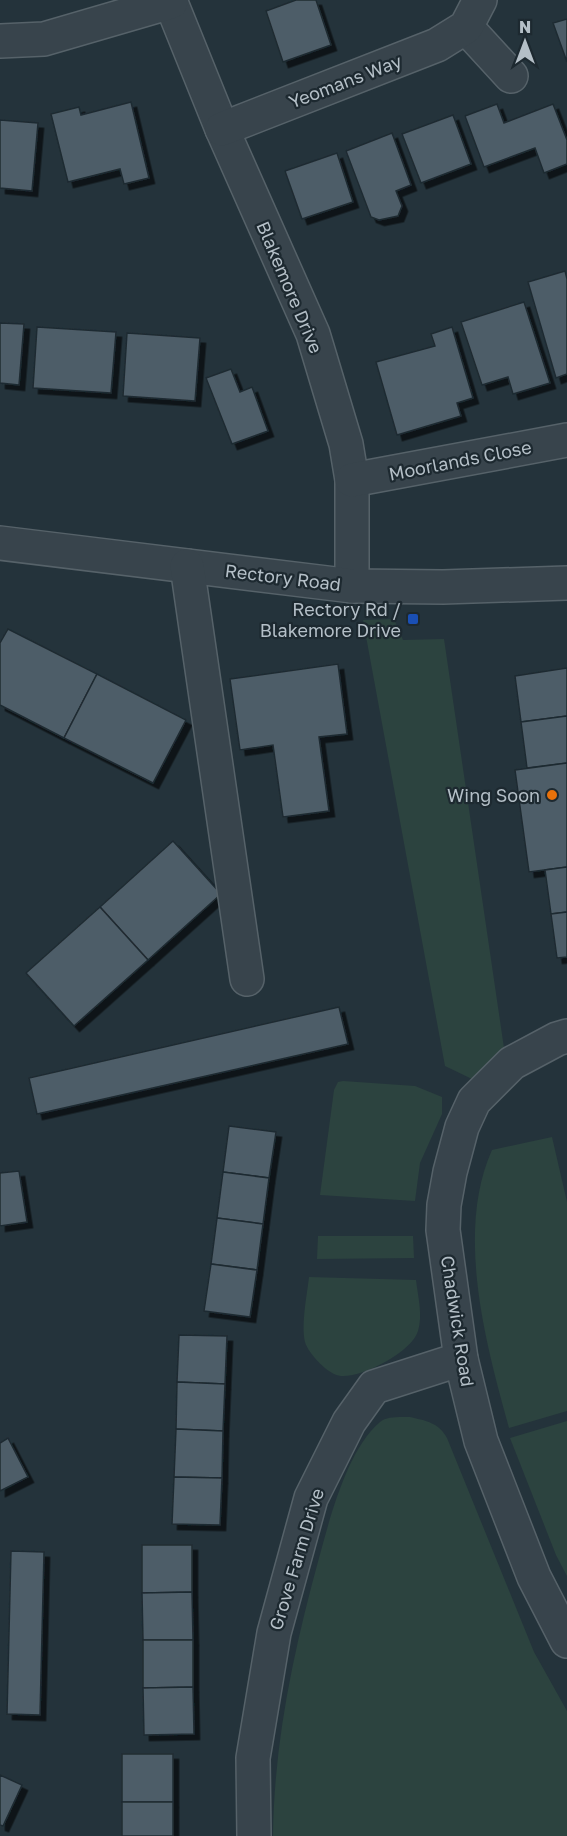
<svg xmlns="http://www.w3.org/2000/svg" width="567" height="1836" font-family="'Golos Text',sans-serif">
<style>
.green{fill:#2c433f}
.building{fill:#4e5d67;stroke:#1f2b32;stroke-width:1.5;filter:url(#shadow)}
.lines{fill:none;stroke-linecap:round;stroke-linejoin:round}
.minor-casing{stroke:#566269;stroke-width:36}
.minor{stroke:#38444c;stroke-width:33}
.transit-dot{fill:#1a4fb4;stroke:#1d2930;stroke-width:2}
.food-dot{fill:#e8710a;stroke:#1d2930;stroke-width:2}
.labels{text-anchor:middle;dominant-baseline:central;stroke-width:4.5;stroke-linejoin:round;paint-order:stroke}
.street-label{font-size:18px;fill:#b4bfc7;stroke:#1d2930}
.poi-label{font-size:18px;fill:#b4bfc7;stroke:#1d2930;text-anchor:end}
</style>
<defs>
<filter id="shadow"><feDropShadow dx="5.5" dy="5.5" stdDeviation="0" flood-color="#0009"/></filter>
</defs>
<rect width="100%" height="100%" fill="#24333b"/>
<!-- green -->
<g class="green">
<polygon points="394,619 403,640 444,639 504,1048 472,1079 445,1066 363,620"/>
<polygon points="343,1081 415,1086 442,1097 442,1114 420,1163 415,1201 320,1195 334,1090 338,1082"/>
<path d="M552,1137l15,65v209l-58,17c-23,-83 -54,-196 -17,-278z"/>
<polygon points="318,1236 413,1236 414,1258 317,1259"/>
<path d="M309,1277l107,3c2,17 7,35 2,51 -6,21 -57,47 -77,45 -13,-1 -33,-23 -36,-34 -4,-18 2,-47 4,-65z"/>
<path d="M410,1417c17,4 29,6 37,21l87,214 33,59v125h-294c1,-95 21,-187 46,-278 11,-40 28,-108 61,-136 7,-6 20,-5 30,-5z"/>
<polygon points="567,1421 567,1576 556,1555 510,1438"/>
</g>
<!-- building -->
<g class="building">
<polygon points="296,0 316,0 331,45 283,62 266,11"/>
<polygon points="567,19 567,62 553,23"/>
<polygon points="131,102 149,178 124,184 120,169 68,182 51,114 79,107 81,115"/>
<polygon points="497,104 504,123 553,104 567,140 567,164 544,173 535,148 484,167 465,116"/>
<polygon points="453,115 471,164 421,183 402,134"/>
<polygon points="0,120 38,123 32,191 0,188"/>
<polygon points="392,133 411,185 396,191 402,206 398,216 379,220 371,217 346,151"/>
<polygon points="337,153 353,202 302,219 285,171"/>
<polygon points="565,271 567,279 567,374 556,378 528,282"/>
<polygon points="524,302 550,383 513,394 508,377 482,385 461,322"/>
<polygon points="0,323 24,324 19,385 0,383"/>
<polygon points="37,327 116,332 111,393 33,388"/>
<polygon points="452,327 473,398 457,403 461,416 397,435 376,362 435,346 431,334"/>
<polygon points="127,333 200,338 195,401 123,396"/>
<polygon points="231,369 240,392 252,387 268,431 232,444 206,378"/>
<polygon points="8,629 97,674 64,738 0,705 0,643"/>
<polygon points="338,664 347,734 319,737 329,811 283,817 273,745 240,750 230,679"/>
<polygon points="567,668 567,716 521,722 515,676"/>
<polygon points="97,674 186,720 153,783 64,738"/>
<polygon points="567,716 567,763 527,768 521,722"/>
<polygon points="567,763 567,867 529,872 515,770"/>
<polygon points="173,841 221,894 148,960 100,907"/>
<polygon points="567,867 567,912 551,914 545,870"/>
<polygon points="100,907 148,960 74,1026 26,973"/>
<polygon points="567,912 567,957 557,958 551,914"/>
<polygon points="339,1007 348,1044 37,1114 29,1078"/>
<polygon points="229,1126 276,1132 269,1178 223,1172"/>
<polygon points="19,1171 27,1222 0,1226 0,1173"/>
<polygon points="223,1172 269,1178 263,1224 217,1218"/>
<polygon points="217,1218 263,1224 257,1270 211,1264"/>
<polygon points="211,1264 257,1270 250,1317 204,1311"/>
<polygon points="179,1335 227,1336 225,1384 177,1382"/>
<polygon points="177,1382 225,1384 223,1431 176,1429"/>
<polygon points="176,1429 223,1431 222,1478 174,1477"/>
<polygon points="8,1438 28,1477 0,1491 0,1443"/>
<polygon points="174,1477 222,1478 220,1525 172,1524"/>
<polygon points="142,1545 192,1545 192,1592 142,1593"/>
<polygon points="11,1551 44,1552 40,1715 7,1714"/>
<polygon points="192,1592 193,1640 143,1640 142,1593"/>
<polygon points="143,1640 193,1640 193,1687 143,1688"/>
<polygon points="193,1687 194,1734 144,1735 143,1688"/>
<rect x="122" y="1754" width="51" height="48"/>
<polygon points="0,1775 22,1785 3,1826 0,1825"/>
<rect x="122" y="1802" width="51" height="34"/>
</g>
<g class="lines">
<defs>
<g id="minor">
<polyline points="170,0 222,129 313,334 346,444 352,480 352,586"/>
<polyline points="466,27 511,76"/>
<polyline points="0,41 44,39 171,2"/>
<polyline points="222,129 437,45 466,27 480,0"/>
<polyline points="352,480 567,440"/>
<polyline points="0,543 352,586 443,587 567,583"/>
<polyline points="187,566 247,979"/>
<polyline points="567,1036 557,1039 512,1063 474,1101 462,1127 450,1172 444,1205 443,1230 461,1359 481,1441 534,1577 567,1641"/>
<polyline points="254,1836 253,1758 274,1633 311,1498 349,1422 374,1387 461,1359"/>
</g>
</defs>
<!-- minor casing -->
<use href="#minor" class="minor-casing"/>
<!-- minor -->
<use href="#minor" class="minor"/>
</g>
<!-- markers -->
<rect class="transit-dot" x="407" y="613" width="12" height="12" rx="3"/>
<circle class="food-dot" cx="552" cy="795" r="6"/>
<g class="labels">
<!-- street labels -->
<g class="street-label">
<text transform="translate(345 81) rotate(-21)">Yeomans Way</text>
<text transform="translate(290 287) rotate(67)">Blakemore Drive</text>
<text transform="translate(460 460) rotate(-11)">Moorlands Close</text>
<text transform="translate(283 577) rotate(7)">Rectory Road</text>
<text transform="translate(458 1321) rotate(81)">Chadwick Road</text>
<text transform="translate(296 1559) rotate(-73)">Grove Farm Drive</text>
</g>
<!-- poi labels -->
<g class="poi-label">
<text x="401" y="609">Rectory Rd /<tspan x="401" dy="21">Blakemore Drive</tspan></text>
<text x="540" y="795">Wing Soon</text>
</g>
</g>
<!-- north arrow -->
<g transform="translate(525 42)" stroke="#1d2930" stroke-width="4.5" paint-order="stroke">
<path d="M0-4.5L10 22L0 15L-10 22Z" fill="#b4bfc7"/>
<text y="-9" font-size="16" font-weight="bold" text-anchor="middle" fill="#b4bfc7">N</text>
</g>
</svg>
